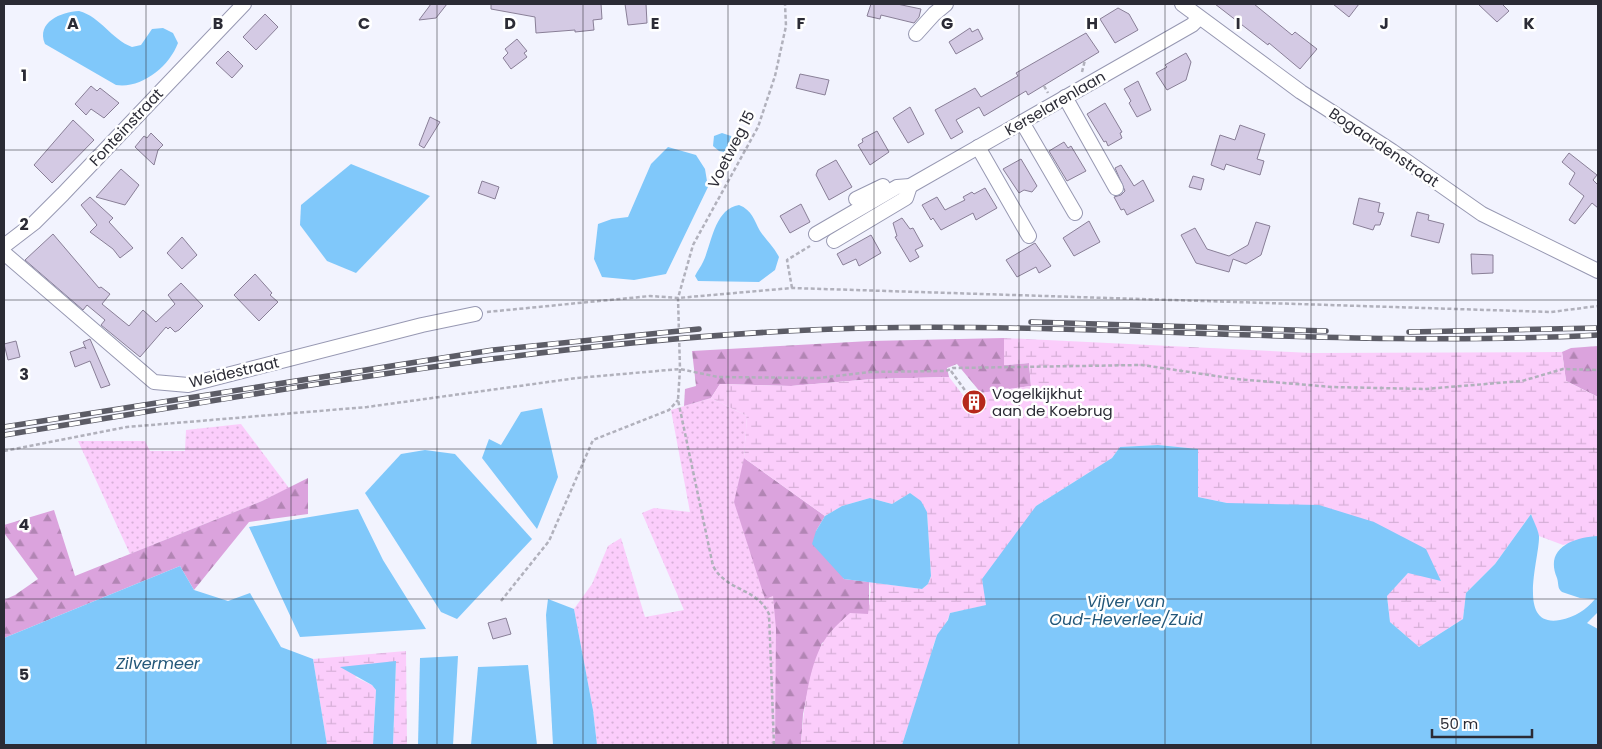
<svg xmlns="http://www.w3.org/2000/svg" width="1602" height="749" font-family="Poppins,sans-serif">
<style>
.grass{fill:url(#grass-dots)}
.forest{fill:url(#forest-firs)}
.wetland{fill:url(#wetland-marsh)}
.water{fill:#80c8fa}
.building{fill:#d4cae4;stroke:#897f97}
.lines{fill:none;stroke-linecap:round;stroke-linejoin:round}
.minor-casing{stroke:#9798b2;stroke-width:16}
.path{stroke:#b1b1bc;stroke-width:2.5;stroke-dasharray:4 2.5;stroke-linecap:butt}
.minor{stroke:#fff;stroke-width:14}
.rail-casing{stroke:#5c5c66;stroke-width:5.5}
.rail{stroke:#fff;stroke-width:4;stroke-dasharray:11;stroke-linecap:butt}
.grid{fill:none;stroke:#2b2b35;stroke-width:1;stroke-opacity:0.55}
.labels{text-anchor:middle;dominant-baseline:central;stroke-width:5;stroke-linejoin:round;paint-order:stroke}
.street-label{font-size:15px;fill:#2b2b35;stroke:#fff}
.poi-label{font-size:15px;fill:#2b2b35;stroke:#fff;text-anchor:start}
.water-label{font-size:16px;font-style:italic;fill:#24587a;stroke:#fff}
.grid-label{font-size:16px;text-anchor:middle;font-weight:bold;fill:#2b2b35;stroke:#fff;stroke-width:5;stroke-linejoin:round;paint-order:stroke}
</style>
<defs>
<pattern id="grass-dots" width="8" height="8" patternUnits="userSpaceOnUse" patternTransform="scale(1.25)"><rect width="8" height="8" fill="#fbcdfb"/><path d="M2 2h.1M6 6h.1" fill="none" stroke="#d7b0d8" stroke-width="1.8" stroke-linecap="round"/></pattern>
<pattern id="forest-firs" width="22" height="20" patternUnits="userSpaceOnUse" patternTransform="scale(1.25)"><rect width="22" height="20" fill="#dba3dd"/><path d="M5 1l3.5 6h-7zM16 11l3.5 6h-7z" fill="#b285b4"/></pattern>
<pattern id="wetland-marsh" width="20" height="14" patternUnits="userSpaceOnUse" patternTransform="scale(1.25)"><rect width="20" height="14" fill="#fbcdfb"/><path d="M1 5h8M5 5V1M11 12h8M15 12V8" fill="none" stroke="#d7b0d8"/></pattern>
</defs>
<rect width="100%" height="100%" fill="#f2f3fe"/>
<!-- grass -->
<g class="grass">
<path d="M711,398l36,18 -3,42 21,140 8,-3c8,46 2,104 2,150h-178l-4,-35 -19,-101 18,-25 16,-38 13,-8 24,79 39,-7 -42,-97 12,-5 36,4 -19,-102z"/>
<polygon points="241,424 289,488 262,501 130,554 78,441 145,441 150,451 185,451 186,430"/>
</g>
<!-- forest -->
<g class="forest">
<polygon points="1004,338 1004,365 1029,363 1031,386 981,393 957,364 947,368 949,377 873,379 791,386 720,384 711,398 684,406 685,389 696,386 692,351 870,341"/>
<polygon points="1598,346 1598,397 1566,381 1562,352 1571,348"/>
<polygon points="744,458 825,516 816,531 844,579 869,582 869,614 822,643 811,676 803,714 801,745 775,745 776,629 773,596 765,599 734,502"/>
<polygon points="308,478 308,514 249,522 194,590 180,566 4,638 4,600 15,595 38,579 4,533 4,525 54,510 75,576 262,501"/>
</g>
<!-- wetland -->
<g class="wetland">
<path d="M1004,338l307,15 251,-1 4,29 32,16v139l-35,9 -24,-9 -8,-22 -36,50 -29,29 -3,26 -44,28 -29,-25 -3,-27 21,-22 -181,-70 -29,-6v-48l-40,-4 -38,2 -8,11 -76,48 -49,99 -37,8c-5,18 -17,21 -19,45l-29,87h-101c2,-29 7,-79 23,-104 7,-11 16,-19 26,-28l18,1 3,-25 -2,-7 53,7 6,-5 3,-8 -4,-64 -17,-19 -18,11 -22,-6 -28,8 -17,10 -81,-58 3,-42 -36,-18 9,-14 71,2 82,-7 76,-2 24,31 7,-8 -5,-4 6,-3 50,-7 -2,-23 -25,2z"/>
<polygon points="406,651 407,745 393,745 396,662 355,677 372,685 376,690 373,745 327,745 313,659"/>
</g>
<!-- water -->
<g class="water">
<path d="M79,11c22,6 32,28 53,36l9,-2 11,-16 11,-1 10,5 5,10c-9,24 -37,46 -62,42l-71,-41c-9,-22 16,-32 34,-33z"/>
<polygon points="722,133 731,136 736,143 729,153 719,151 713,146 714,136"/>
<polygon points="668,147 696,155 705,169 708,187 666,274 634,280 602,277 594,259 598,224 612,219 628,217 651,164"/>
<polygon points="351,164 430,196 356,273 327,261 300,225 301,205"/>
<path d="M739,205c13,5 15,15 21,26 6,9 14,16 19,26l-4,13 -16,12 -61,-1 -3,-5c2,-5 6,-9 8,-14 9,-18 11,-53 36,-57z"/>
<polygon points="542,408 558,477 537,529 482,458 489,439 501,445 521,412"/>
<path d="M1158,445l40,4v48l29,6 92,2 55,17 52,27 15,32 -33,-8 -21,23 3,26 29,25 44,-28 3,-26 29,-29 36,-50c2,6 7,15 8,22 1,22 -24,92 21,84 15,-3 26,-10 35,-21l-15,-1 -18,-6c-5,-4 -3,-8 -5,-14 -13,-30 17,-41 41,-42v76l-11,11 11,6v116h-696l35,-110 11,-15 2,-7 36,-8 -4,-26 54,-73 76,-48 8,-11z"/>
<polygon points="425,450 455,454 532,539 457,619 441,612 365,493 401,454"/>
<polygon points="910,493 921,501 927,512 931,576 928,584 922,589 844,579 812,544 816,531 825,516 842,506 870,498 892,504"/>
<polygon points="358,509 383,560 426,629 300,637 249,527"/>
<polygon points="180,566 194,590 228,601 250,593 281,647 313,659 327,745 4,745 4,638"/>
<polygon points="548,599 574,609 593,710 597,745 553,745 546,615"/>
<polygon points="458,656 453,745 418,745 420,658"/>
<polygon points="396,661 393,745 373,745 376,690 372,685 340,667"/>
<polygon points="528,665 537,745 471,745 478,667"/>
</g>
<!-- building -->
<g class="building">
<polygon points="431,4 447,4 436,18 419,20"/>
<polygon points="491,4 601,4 602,19 593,20 594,30 575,32 575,30 536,33 535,17 491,9"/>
<polygon points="625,4 646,4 647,23 628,25"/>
<polygon points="871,4 897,4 921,9 919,17 914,23 881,15 880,19 867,16"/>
<polygon points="1215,4 1254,4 1292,35 1295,32 1317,49 1300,69 1269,43 1268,45"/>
<polygon points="1333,4 1359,4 1349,17"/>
<polygon points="1478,4 1502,4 1509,11 1497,22"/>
<polygon points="1118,8 1129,14 1138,30 1115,43 1100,19"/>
<polygon points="265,14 278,27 256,50 243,37"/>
<polygon points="970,28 972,32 978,29 983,39 956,54 949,42"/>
<polygon points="1086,33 1099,52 1028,95 1026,91 984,116 979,107 956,120 963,132 951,139 935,110 975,88 981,97 1018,76 1016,73"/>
<polygon points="517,39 527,51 524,53 527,57 511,69 503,58 508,53 505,49"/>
<polygon points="228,51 243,66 232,78 216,63"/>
<polygon points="1186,53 1191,62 1186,80 1167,90 1156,73 1167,67 1165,65"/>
<polygon points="800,74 829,80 825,95 796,88"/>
<polygon points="1138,81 1151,110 1137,117 1129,103 1131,101 1124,89"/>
<polygon points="91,86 97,91 100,88 119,103 104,118 91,109 86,115 75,104"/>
<polygon points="1105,103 1122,132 1120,133 1122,138 1108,146 1106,141 1104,142 1087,114"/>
<polygon points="910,107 924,134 908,143 893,118"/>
<polygon points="430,117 440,122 424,148 419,145"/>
<polygon points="73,120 94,140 52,183 34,165"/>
<polygon points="1240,125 1265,134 1257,159 1264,161 1260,175 1226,164 1224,170 1211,165 1220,135 1235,140"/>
<polygon points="877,131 889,152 870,165 858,145 863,142 862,139"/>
<polygon points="151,133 163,145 158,150 154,165 135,147 144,136 147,138"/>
<polygon points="1064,142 1068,148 1071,146 1086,171 1067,181 1049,151"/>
<polygon points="1569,153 1597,175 1593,180 1598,185 1598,208 1592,203 1575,224 1569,220 1584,196 1569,184 1575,173 1562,162"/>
<polygon points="1021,159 1037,186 1032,192 1024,190 1019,193 1003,169"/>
<polygon points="836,160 852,187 829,200 816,175 818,170"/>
<polygon points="1121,165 1134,186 1143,180 1154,201 1127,215 1124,209 1121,210 1114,197 1121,195 1125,191 1115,168"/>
<polygon points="121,169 139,185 125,205 96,197"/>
<polygon points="1193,176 1204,179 1201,190 1189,187"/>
<polygon points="482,181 499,187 495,199 478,193"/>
<polygon points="985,188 997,208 976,220 973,213 941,230 933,218 931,220 922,205 937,197 945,210 965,200 963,197 972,192 974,194"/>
<polygon points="90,197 113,218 109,222 133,248 120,258 113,249 90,232 97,225 81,205"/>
<polygon points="1359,198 1380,203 1378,212 1384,213 1380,225 1375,225 1373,230 1353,224"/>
<polygon points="801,204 810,222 790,233 780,216"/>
<polygon points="1417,212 1429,215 1428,220 1444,224 1439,243 1411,236"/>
<polygon points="902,218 910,229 913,228 923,246 915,250 919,257 910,262 895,237 897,236 893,223"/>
<polygon points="1089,221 1100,242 1074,256 1063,238"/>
<polygon points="1256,222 1270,226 1261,255 1246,264 1233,259 1229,272 1196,263 1181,235 1195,228 1207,249 1229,256 1248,245"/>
<polygon points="53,234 99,288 101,287 110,294 102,304 129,326 143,310 156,322 175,304 168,295 181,283 203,306 179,330 175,332 170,327 168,329 166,327 140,357 101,325 105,320 87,305 83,310 25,260"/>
<polygon points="871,235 881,253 859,266 856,259 843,265 837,254"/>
<polygon points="182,237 197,255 182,269 167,253"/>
<polygon points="1035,243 1051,266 1039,273 1036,267 1017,277 1006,260"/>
<polygon points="1471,254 1493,255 1493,273 1472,274"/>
<polygon points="255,274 272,293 270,295 278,302 259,321 234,295"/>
<polygon points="90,339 110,385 101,388 90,361 75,367 70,352 84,347 86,349 83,342"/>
<polygon points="16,341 20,357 8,360 4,344"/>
<polygon points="506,618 511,634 493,639 488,623"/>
</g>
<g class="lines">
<defs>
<g id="minor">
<polyline points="1182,4 1301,92 1392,151 1482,214 1598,271"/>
<polyline points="916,34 934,14 946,4"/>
<polyline points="1065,97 1116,188"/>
<polyline points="1022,122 1075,213"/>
<polyline points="978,147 1029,236"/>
<polyline points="856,199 883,186"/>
<polyline points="816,234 897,187 910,186 1192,25 1199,18"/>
<polyline points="834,241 906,198 910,186"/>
<polyline points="4,246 34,223 63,194 244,4"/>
<polyline points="4,253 154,382 188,385 422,325 475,314"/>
</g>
</defs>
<!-- minor casing -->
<use href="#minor" class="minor-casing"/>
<!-- path -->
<g class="path">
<polyline points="1082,72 1085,60"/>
<polyline points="1044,86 1048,93"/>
<polyline points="792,288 787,260 810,246"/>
<polyline points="487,312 650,296 678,298 792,288 1551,312 1598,306"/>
<polyline points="951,371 972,400"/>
<polyline points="4,451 127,427 367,407 577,378 680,369 718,377 818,378 871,372 946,371 953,368 1142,365 1236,379 1332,387 1425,389 1522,381 1563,369 1598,370"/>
<polyline points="501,601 549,541 593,440 669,410 678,400"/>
<path d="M774,745l-5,-131c-13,-27 -42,-22 -56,-48l-35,-166 2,-31 -2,-71 15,-53 65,-118 17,-51 11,-50 -1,-22"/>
</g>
<!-- minor -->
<use href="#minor" class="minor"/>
<defs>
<g id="rail">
<polyline points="1031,322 1326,331"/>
<polyline points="1409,332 1598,328"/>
<polyline points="4,427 493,350 699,329"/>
<path d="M4,435c286,-46 572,-100 862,-107 244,-5 488,20 732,7"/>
</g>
</defs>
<!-- rail casing -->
<use href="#rail" class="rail-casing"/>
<!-- rail -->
<use href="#rail" class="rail"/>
</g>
<!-- grid -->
<path class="grid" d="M146,4v741M291,4v741M437,4v741M583,4v741M728,4v741M874,4v741M1019,4v741M1165,4v741M1311,4v741M1456,4v741M4,150h1594M4,300h1594M4,449h1594M4,599h1594"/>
<!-- icons -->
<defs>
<symbol id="building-disc" viewBox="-11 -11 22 22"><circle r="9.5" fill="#b6281b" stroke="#fff"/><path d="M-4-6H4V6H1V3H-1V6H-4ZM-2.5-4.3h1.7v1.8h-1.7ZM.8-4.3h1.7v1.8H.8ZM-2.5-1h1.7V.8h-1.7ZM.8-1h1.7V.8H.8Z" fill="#fff"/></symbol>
</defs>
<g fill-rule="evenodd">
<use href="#building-disc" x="960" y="388" width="28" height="28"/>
</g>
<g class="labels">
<!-- street labels -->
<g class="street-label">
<text transform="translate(1055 103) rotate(-30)">Kerselarenlaan</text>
<text transform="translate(126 127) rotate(-47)">Fonteinstraat</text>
<text transform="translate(1384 147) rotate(34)">Bogaardenstraat</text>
<text transform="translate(731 149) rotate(-63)">Voetweg 15</text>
<text transform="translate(234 372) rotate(-13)">Weidestraat</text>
</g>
<!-- poi labels -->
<g class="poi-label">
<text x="992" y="393">Vogelkijkhut<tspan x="992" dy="17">aan de Koebrug</tspan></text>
</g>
<!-- water labels -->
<g class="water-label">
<text x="1126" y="601">Vijver van<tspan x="1126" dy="18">Oud-Heverlee/Zuid</tspan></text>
<text x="158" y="663">Zilvermeer</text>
</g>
</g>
<g class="grid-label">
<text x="73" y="29">A</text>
<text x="218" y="29">B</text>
<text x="364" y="29">C</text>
<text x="510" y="29">D</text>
<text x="655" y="29">E</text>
<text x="801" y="29">F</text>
<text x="947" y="29">G</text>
<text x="1092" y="29">H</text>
<text x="1238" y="29">I</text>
<text x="1384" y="29">J</text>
<text x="1529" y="29">K</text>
<text x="24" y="81">1</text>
<text x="24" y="230">2</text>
<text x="24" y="380">3</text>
<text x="24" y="530">4</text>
<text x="24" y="680">5</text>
</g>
<!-- border -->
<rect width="1602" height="749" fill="none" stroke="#2b2b35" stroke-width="10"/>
<!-- scale -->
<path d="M1432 729v8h100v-8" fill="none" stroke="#2b2b35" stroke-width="2.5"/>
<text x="1440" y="729" font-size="15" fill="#2b2b35" stroke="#ffffff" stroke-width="4" paint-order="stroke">50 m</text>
</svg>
